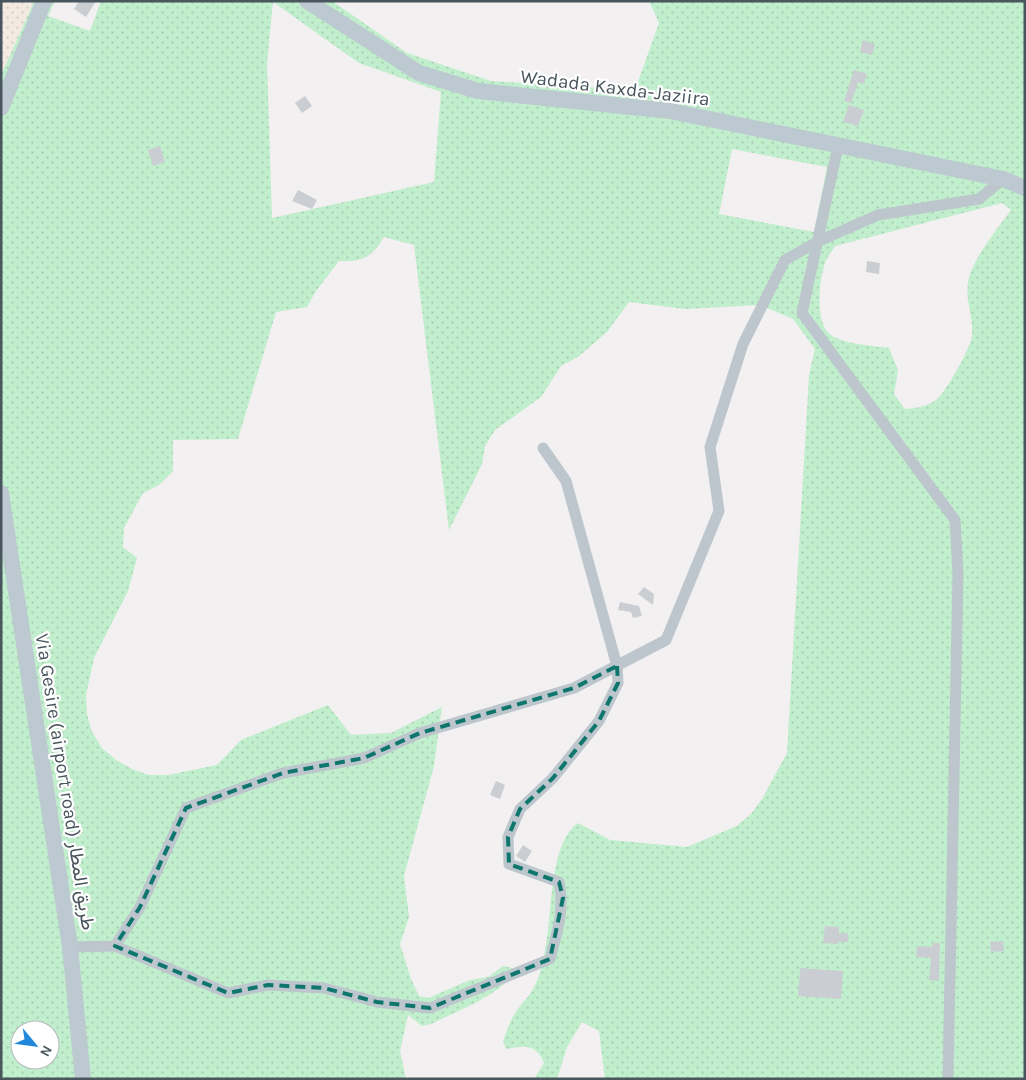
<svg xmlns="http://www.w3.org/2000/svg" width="1026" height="1080" font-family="Karla,Vazirmatn,sans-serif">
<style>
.grass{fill:url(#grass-dots);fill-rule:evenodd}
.sand{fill:url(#sand-dots)}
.building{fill:#caced2}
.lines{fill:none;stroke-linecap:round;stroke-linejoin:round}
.street{stroke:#bcc6cc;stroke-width:11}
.secondary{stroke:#bdc9d1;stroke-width:16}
.marked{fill:none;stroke:#0f766e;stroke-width:4;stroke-dasharray:10 6;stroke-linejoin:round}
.labels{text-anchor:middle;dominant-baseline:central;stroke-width:4.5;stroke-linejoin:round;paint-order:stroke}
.street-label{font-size:19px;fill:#49565d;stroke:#fff}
</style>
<defs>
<pattern id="grass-dots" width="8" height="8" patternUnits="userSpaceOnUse" patternTransform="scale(1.25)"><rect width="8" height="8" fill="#c1eecd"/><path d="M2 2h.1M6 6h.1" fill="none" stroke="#a7ceb2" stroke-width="1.8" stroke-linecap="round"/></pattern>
<pattern id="sand-dots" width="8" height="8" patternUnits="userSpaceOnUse" patternTransform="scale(1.25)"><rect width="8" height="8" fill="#f3ebe2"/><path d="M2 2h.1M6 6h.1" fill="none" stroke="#d2ccc4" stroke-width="1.8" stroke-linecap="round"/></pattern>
</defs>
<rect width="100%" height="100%" fill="#f2f0f0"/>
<!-- grass -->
<path class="grass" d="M34,1h21l-7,15 42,15 11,-30h231l75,52 84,28 144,9 24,-67 -10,-22h376v1078h-420l-6,-48 -17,-9 -15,25 -10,32h-23l10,-16c-7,-19 -20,-18 -38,-14l-3,-8c4,-9 6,-18 11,-26 5,-10 15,-17 20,-28 6,-10 9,-25 11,-37 8,-34 3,-106 33,-127l32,17 77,7 50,-21 14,-12 11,-15 25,-46 22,-378 6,-26 -22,-30 -33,-14 -75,4 -56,-7 -22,30 -29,25 -17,9 -20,31 -46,33 -10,16 -3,18 -33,66 -35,-285 -30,-8c-13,21 -21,25 -45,24l-23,30 -9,16 -31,5 -38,127 -65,1v31l-14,14 -16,8 -19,35 -1,19 14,11 -9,33 -34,67 -8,37 1,19 5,18 10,16 14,12 16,9 17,6h19l49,-10 24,-25 87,-35 23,30 40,-2 51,-26 -8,59 -30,110 5,41 -9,27 11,35 8,17 9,2 42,-18 18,-3 15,-11 13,3c-10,24 -61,43 -85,55l-9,2 -14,-11 -8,36 6,28h-405v-1004zM273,2l86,61 82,29 -7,90 -162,36 -5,-155zM732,149l95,18 -13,65 -95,-18zM1002,203l9,7c-14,19 -39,50 -43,72 -3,19 6,36 4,54 -1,11 -26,56 -35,63 -10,8 -20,9 -32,10l-11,-15 4,-24 -9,-22c-19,-3 -40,-3 -57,-12 -18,-11 -13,-56 -7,-73 2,-6 7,-11 10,-17zM20,1030h30v30h-30z"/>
<!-- sand -->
<polygon class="sand" points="1,1 34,1 1,75"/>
<!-- building -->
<g class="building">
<polygon points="79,1 96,1 86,17 74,9"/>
<polygon points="863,40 875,44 872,55 860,52"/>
<polygon points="854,70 867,74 864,84 858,82 851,103 844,101"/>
<polygon points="305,96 312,106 302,113 295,103"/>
<polygon points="849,105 864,110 858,126 843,122"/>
<polygon points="160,146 165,162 153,166 148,150"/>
<polygon points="298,190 317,200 312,209 292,201"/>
<polygon points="867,261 880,263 879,274 866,272"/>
<polygon points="644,587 654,594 653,605 638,594"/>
<polygon points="620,602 639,606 642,616 633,618 631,612 618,610"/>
<polygon points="496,781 505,785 500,799 490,795"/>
<polygon points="64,807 75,807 76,820 65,820"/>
<polygon points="523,845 532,851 525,862 516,856"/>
<polygon points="825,926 839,927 839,934 848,933 848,942 838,942 838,944 823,943"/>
<polygon points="1003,941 1004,951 991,952 990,942"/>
<polygon points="933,943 940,943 939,981 929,980 931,958 916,957 917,946 932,947"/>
<polygon points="800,968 843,971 841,999 798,996"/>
</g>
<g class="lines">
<!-- street -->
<g class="street">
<polyline points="838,146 802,313 955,520 958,573 948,1079"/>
<path d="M115,946l113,47 40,-8 56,3 53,14 53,6 120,-49c7,-26 15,-50 9,-77l-50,-18 -1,-27 12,-28 33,-31 46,-57 19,-38 -1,-17 -51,-185 -23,-33"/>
<polyline points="70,947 115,946 140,907 186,808 283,773 364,758 420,733 574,688 666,640 719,511 710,447 743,344 785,260 819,241 878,215 979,199 1003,179"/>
</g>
<!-- secondary -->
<g class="secondary">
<polyline points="307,1 419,73 478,91 670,111 1003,179 1025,188"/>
<polyline points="1,108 44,1"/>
<polyline points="1,493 70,947 83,1079"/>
</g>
</g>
<!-- marked area -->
<path class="marked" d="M617,666l1,17 -19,38 -46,57 -33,31 -12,28 1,27 50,18 4,16 -13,61 -120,49 -53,-6 -53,-14 -56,-3 -40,8 -113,-47 25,-39 46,-99 97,-35 81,-15 56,-25 154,-45z"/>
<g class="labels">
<!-- street labels -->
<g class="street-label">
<text transform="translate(615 88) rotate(7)">Wadada Kaxda-Jaziira</text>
<text transform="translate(65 782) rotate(81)">Via Gesire (airport road) طريق المطار</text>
</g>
</g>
<!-- border -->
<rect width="1026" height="1080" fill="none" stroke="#49565d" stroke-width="5"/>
<!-- north arrow -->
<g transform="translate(35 1045) rotate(119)"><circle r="24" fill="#ffffff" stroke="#b6bbbe"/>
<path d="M0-4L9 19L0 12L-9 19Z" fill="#2088dc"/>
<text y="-8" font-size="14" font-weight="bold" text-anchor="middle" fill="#49565d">N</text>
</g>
</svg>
